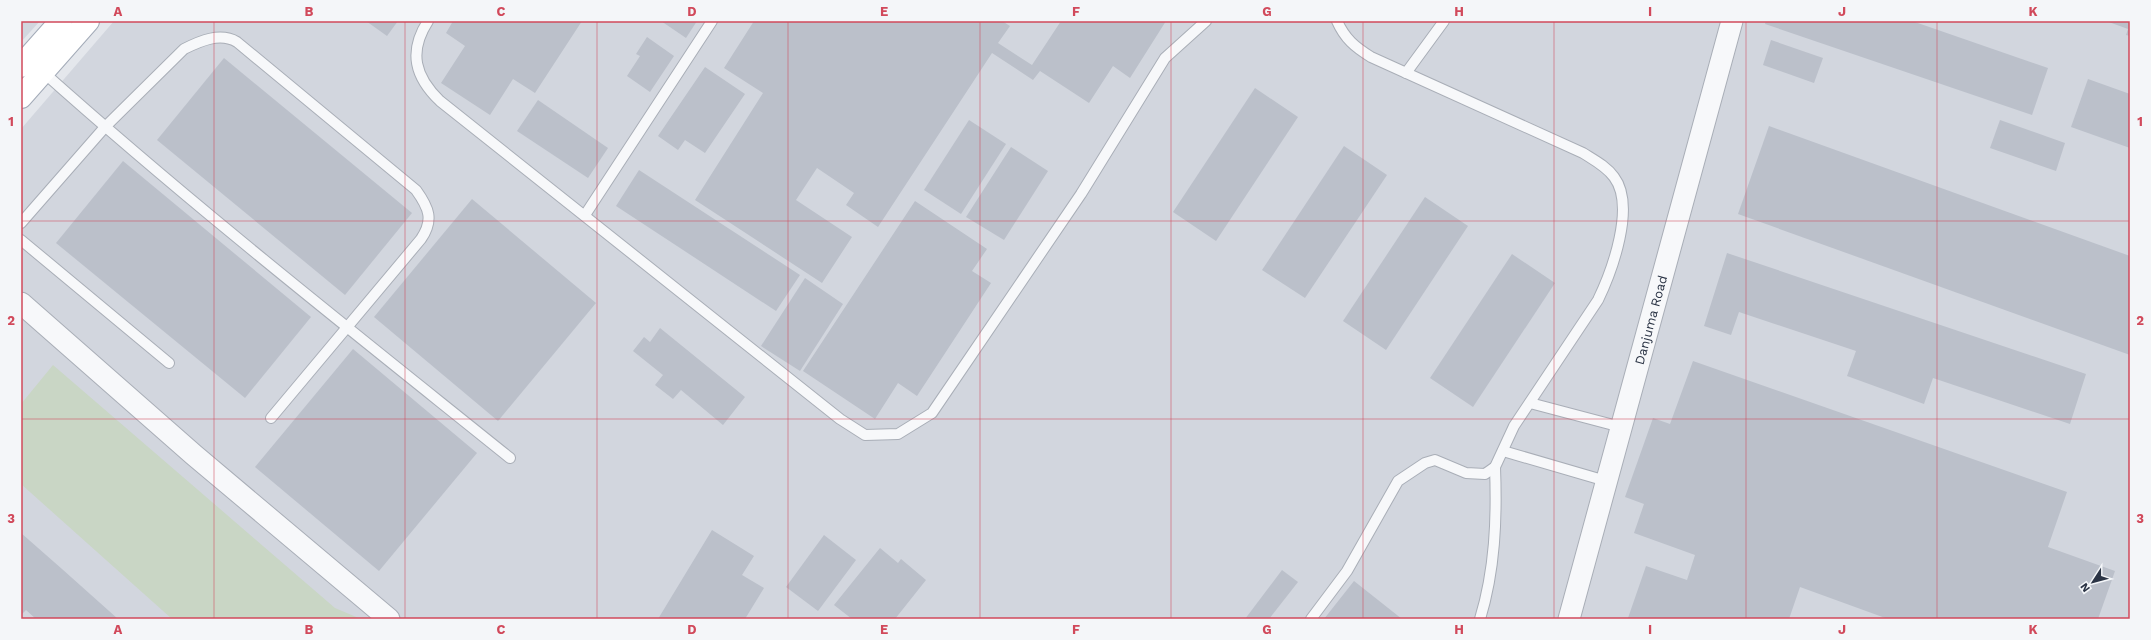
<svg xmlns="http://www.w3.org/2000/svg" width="2151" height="640" font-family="'Work Sans',sans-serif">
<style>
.built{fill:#d2d6de}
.green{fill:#c9d6c5}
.building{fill:#bbc0ca}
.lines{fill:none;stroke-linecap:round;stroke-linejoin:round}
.lane-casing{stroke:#a9aeb7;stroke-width:12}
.street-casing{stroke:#a9aeb7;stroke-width:23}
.primary-casing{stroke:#a3abb8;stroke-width:24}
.lane{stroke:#f7f8fa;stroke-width:10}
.street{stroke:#f7f8fa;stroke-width:21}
.primary{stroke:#fff;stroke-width:22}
.grid{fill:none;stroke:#d1495b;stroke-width:1;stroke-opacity:0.55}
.labels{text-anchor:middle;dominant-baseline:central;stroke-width:3.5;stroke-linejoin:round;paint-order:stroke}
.street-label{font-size:13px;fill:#2b3445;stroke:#f4f6f9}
.neatline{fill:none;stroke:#d1495b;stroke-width:1.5}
.grid-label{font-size:13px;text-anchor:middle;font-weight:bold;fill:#d1495b}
</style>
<rect width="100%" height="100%" fill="#e4e7ec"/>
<!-- built -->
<g class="built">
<polygon points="21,21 40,21 21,42"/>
<polygon points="114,21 2130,21 2130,619 21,619 21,129"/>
</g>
<!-- green -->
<polygon class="green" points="53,365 335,608 361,619 172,619 21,484 21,404"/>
<!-- building -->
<g class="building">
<polygon points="366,21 398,21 387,36"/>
<polygon points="453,21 582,21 535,93 513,79 490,115 441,83 465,46 446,33"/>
<polygon points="661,21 697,21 686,38"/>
<polygon points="754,21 1002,21 1010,26 998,43 1032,65 1061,21 1166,21 1130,78 1113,66 1089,103 1040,71 1033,80 992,53 878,227 846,205 854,193 817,168 796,200 852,237 822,283 695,200 763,93 724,68"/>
<polygon points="1766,21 1912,21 2048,68 2032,115 1765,24"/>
<polygon points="2106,21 2130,21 2130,36 2126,35 2128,29"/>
<polygon points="647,37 674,56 650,92 627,76 640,56 636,54"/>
<polygon points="1771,40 1823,58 1814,83 1763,65"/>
<polygon points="224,58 412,213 345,295 157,140"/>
<polygon points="705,67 745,94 705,153 685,140 678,150 658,136"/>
<polygon points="2088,79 2130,94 2130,148 2071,127"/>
<polygon points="1255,88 1298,117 1216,241 1173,212"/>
<polygon points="538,100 608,148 588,178 517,131"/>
<polygon points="969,120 1006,144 961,214 924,190"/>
<polygon points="2000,120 2065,143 2056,171 1990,148"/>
<polygon points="1769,126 2130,256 2130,355 1738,214"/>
<polygon points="1344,146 1387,175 1305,298 1262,270"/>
<polygon points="1011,147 1048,171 1004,240 966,217"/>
<polygon points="123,161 311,317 245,398 56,243"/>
<polygon points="639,170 800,275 776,311 616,206"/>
<polygon points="1425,197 1468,226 1386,350 1343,321"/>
<polygon points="472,199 596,303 498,421 374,317"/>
<polygon points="915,201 987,249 972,271 991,283 917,396 898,383 875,419 803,371"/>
<polygon points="1727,253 2086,374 2070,424 1933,378 1924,404 1847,376 1856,351 1739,312 1731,335 1704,326"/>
<polygon points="1512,254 1555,283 1473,407 1430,378"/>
<polygon points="805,278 843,304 800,371 761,346"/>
<polygon points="660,328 745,397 723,425 681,390 673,399 655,385 663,375 633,351 644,337 650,342"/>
<polygon points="353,349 477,453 379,571 255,467"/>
<polygon points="1693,361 2067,492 2048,547 2115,571 2098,619 1888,619 1800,587 1789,619 1628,618 1646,566 1687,580 1695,555 1634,533 1644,504 1625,497 1653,418 1670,424"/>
<polygon points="712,530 754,556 742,575 764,588 745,619 658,619"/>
<polygon points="21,533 62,569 118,619 36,619 26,610 21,615"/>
<polygon points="824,535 856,560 818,611 786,587"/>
<polygon points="880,548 898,563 901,559 926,580 895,619 852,619 834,605"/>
<polygon points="1282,570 1298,582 1269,619 1245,619"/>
<polygon points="1354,581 1402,619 1324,619"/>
</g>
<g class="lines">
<defs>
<g id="lane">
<path d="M428,21c-20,31 -13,56 12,80l400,318 25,16 33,-1 34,-21 149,-219 84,-136 41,-37"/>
<path d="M42,71c151,135 310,260 468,387"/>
<polyline points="1406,73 1444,21"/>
<polyline points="585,215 712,21"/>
<path d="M21,223l84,-96 79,-78c16,-8 36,-17 53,-7l179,148c13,18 18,30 5,49l-150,179"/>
<polyline points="21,240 169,363"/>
<polyline points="1530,403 1621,427"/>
<polyline points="1503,451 1606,481"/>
<path d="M1311,619l36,-48 51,-90 27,-18 10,-3 31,13 19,1 10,-7 19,-41 84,-126c14,-29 38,-94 16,-123 -8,-11 -20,-17 -31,-24l-212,-96c-16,-10 -26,-18 -34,-36"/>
<path d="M1480,619c15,-49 17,-100 15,-152"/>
</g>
<g id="street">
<polyline points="21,303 194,455 389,619"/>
<path id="s1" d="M1569,619l163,-598"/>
</g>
<g id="primary">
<polyline points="21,66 61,21"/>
<polyline points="21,97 88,21"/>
</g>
</defs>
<!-- lane casing -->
<use href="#lane" class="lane-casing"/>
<!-- street casing -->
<use href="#street" class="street-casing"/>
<!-- primary casing -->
<use href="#primary" class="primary-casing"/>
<!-- lane -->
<use href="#lane" class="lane"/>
<!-- street -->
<use href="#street" class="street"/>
<!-- primary -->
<use href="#primary" class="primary"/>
</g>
<!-- grid -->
<path class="grid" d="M214,21v598M405,21v598M597,21v598M788,21v598M980,21v598M1171,21v598M1363,21v598M1554,21v598M1746,21v598M1937,21v598M21,221h2109M21,419h2109"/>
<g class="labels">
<!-- street labels -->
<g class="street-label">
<text stroke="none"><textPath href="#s1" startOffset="310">Danjuma Road</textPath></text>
</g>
</g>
<!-- border -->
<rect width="2151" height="640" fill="none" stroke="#f4f6f9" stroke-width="44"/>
<!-- north arrow -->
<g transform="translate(2093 582) rotate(234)" stroke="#f4f6f9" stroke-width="3" paint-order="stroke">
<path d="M0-3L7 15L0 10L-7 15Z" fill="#2b3445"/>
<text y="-6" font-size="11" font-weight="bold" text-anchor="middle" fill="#2b3445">N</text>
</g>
<rect x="22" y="22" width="2107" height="596" class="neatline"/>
<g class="grid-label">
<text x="118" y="16">A</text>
<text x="309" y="16">B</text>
<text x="501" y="16">C</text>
<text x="692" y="16">D</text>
<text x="884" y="16">E</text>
<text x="1076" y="16">F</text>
<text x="1267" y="16">G</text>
<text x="1459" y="16">H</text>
<text x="1650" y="16">I</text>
<text x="1842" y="16">J</text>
<text x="2033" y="16">K</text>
<text x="11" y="126">1</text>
<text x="2140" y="126">1</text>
<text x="11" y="325">2</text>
<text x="2140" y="325">2</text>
<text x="11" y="523">3</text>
<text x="2140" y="523">3</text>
<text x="118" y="634">A</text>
<text x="309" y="634">B</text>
<text x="501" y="634">C</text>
<text x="692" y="634">D</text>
<text x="884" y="634">E</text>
<text x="1076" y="634">F</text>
<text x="1267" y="634">G</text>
<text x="1459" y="634">H</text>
<text x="1650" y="634">I</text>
<text x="1842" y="634">J</text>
<text x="2033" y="634">K</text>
</g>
</svg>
